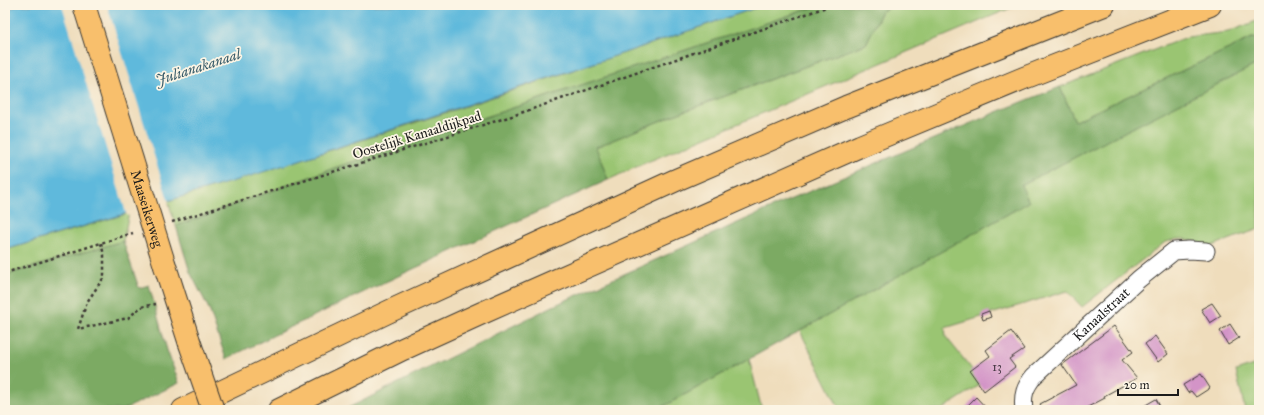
<svg xmlns="http://www.w3.org/2000/svg" width="1264" height="415" font-family="'IM FELL Great Primer',serif">
<style>
.green{fill:#9ac572;stroke:#5b7047}
.forest{fill:#7baa64;stroke:#4c6340}
.water{fill:#5fb9dc;stroke:#3e6a7c}
.pier{fill:#efddbc}
.building{fill:#d394c7}
.lines{fill:none;stroke-linecap:round;stroke-linejoin:round}
.minor-casing{stroke:#3c3934;stroke-width:19}
.primary-casing{stroke:#3c3934;stroke-width:24}
.motorway-casing{stroke:#3c3934;stroke-width:24}
.path{stroke:#3c3934;stroke-width:2.5;stroke-dasharray:3 3;stroke-linecap:butt}
.minor{stroke:#fff;stroke-width:17}
.primary{stroke:#f8bf6c;stroke-width:22}
.motorway{stroke:#f8bf6c;stroke-width:22}
.primary-bridge-casing{stroke:#3c3934;stroke-width:24;stroke-linecap:butt}
.primary-bridge{stroke:#f8bf6c;stroke-width:22}
.labels{text-anchor:middle;dominant-baseline:central;stroke-width:3.5;stroke-linejoin:round;paint-order:stroke}
.number-label{font-size:12px;fill:#4a3a47}
.street-label{font-size:14px;fill:#1c1c1c;stroke:#fcf5e5}
.water-label{font-size:15px;font-style:italic;fill:#375b69;stroke:#fcf5e5}
</style>
<rect width="100%" height="100%" fill="#fcf5e5"/>
<filter id="ink" filterUnits="userSpaceOnUse"><feTurbulence type="fractalNoise" baseFrequency=".025" numOctaves="2"/><feDisplacementMap in="SourceGraphic" scale="8" xChannelSelector="R" yChannelSelector="G"/><feConvolveMatrix kernelMatrix="1 2 1 2 8 2 1 2 1" color-interpolation-filters="sRGB"/></filter>
<filter id="wash" filterUnits="userSpaceOnUse"><feTurbulence type="fractalNoise" baseFrequency=".012" numOctaves="4" result="noise"/><feDisplacementMap in="SourceGraphic" scale="16" xChannelSelector="R" yChannelSelector="G"/><feGaussianBlur stdDeviation="0.9" result="paint"/><feColorMatrix in="noise" values="0 0 0 0 0 0 0 0 0 0 0 0 0 0 0 0 0 1.4 0 .05"/><feComposite in="paint" operator="in"/></filter>
<g filter="url(#wash)">
<rect width="100%" height="100%" fill="#efddbc"/>
<!-- green -->
<g class="green">
<path d="M764,5h56l-483,162 -161,59 -8,-25c200,-61 399,-128 596,-196z"/>
<polygon points="895,5 1018,5 645,163 608,180 595,147 674,115 866,44 882,11"/>
<polygon points="1259,20 1259,39 1252,38 1075,121 1060,87 1187,37 1228,32"/>
<path d="M1259,63v166l-53,19c-16,-10 -24,-12 -42,-5l-82,64 -15,-16 -122,37 1,9 37,46 -42,27h-101l-40,-79 229,-129 -9,-17z"/>
<polygon points="129,213 123,241 5,275 5,250"/>
<polygon points="749,359 762,410 657,410"/>
<polygon points="1259,363 1259,410 1245,410 1236,371"/>
</g>
<!-- forest -->
<g class="forest">
<path d="M820,5h75l-13,6 -16,33 -192,71 -78,32 12,33c-128,58 -256,116 -382,179l-17,-50 -19,-37 -14,-46 161,-59z"/>
<polygon points="1252,38 1259,39 1259,63 1021,185 1029,202 863,296 657,410 344,410 553,306 782,203 1002,110 1060,87 1075,121"/>
<polygon points="123,241 139,288 149,285 167,350 179,383 123,410 5,410 5,275"/>
</g>
<!-- water -->
<polygon class="water" points="19,5 764,5 615,56 254,175 5,250 5,10"/>
<!-- pier -->
<polygon class="pier" points="62,5 107,5 169,203 127,216"/>
<g id="blocks">
<!-- building -->
<g class="building">
<polygon points="1212,303 1221,316 1210,323 1201,309"/>
<polygon points="989,311 991,317 983,320 981,314"/>
<polygon points="1230,324 1239,338 1228,345 1220,331"/>
<polygon points="1114,326 1133,352 1122,360 1137,378 1104,396 1105,398 1082,410 1043,410 1040,404 1076,385 1062,365"/>
<polygon points="1011,331 1024,349 1009,359 1015,367 984,391 970,371 990,356 986,350"/>
<polygon points="1155,336 1168,354 1158,362 1145,344"/>
<polygon points="1201,374 1210,388 1196,397 1191,391 1188,393 1183,385"/>
<polygon points="976,397 988,410 963,410"/>
<polygon points="1156,399 1162,410 1137,410"/>
</g>
</g>
</g>
<g filter="url(#ink)">
<use href="#blocks" fill-opacity="0" stroke="#3c3934" stroke-width="1"/>
<g class="lines">
<defs>
<g id="minor">
<path id="s1" d="M1024,410c-2,-15 1,-23 10,-34l105,-97 35,-28 15,-1 17,1"/>
</g>
<polyline id="primary" points="165,266 189,341"/>
<g id="motorway">
<polyline points="183,410 390,311 676,180 846,107 1104,5"/>
<polyline points="279,410 403,349 482,313 860,146 1024,78 1210,5"/>
</g>
</defs>
<!-- minor casing -->
<use href="#minor" class="minor-casing"/>
<!-- primary casing -->
<use href="#primary" class="primary-casing"/>
<!-- motorway casing -->
<use href="#motorway" class="motorway-casing"/>
<!-- path -->
<g class="path">
<polyline points="172,222 512,116 832,5"/>
<polyline points="101,243 104,255 104,277 87,302 78,329 128,318 141,307 156,304"/>
<polyline points="5,273 133,233"/>
</g>
<!-- minor -->
<use href="#minor" class="minor"/>
<!-- primary -->
<use href="#primary" class="primary"/>
<!-- motorway -->
<use href="#motorway" class="motorway"/>
<defs>
<g id="primary-bridge">
<path id="s2" d="M84,5l81,261"/>
<polyline points="189,341 213,410"/>
</g>
</defs>
<!-- primary-bridge casing -->
<use href="#primary-bridge" class="primary-bridge-casing"/>
<!-- primary-bridge -->
<use href="#primary-bridge" class="primary-bridge"/>
</g>
</g>
<g class="labels">
<!-- number labels -->
<g class="number-label">
<text x="997" y="367">13</text>
</g>
<!-- street labels -->
<g class="street-label">
<text transform="translate(417 135) rotate(-17)">Oostelijk Kanaaldijkpad</text>
<text stroke="none"><textPath href="#s2" startOffset="213">Maaseikerweg</textPath></text>
<text stroke="none"><textPath href="#s1" startOffset="128">Kanaalstraat</textPath></text>
</g>
<!-- water labels -->
<g class="water-label">
<text transform="translate(198 67) rotate(-18)">Julianakanaal</text>
</g>
</g>
<!-- margin -->
<rect width="1264" height="415" fill="none" stroke="#fcf5e5" stroke-width="20"/>
<!-- scale -->
<path d="M1118 389v6h60v-6" fill="none" stroke="#1c1c1c" stroke-width="2"/>
<text x="1124" y="389" font-size="12" fill="#1c1c1c" stroke="#fcf5e5" stroke-width="3" paint-order="stroke">20 m</text>
</svg>
